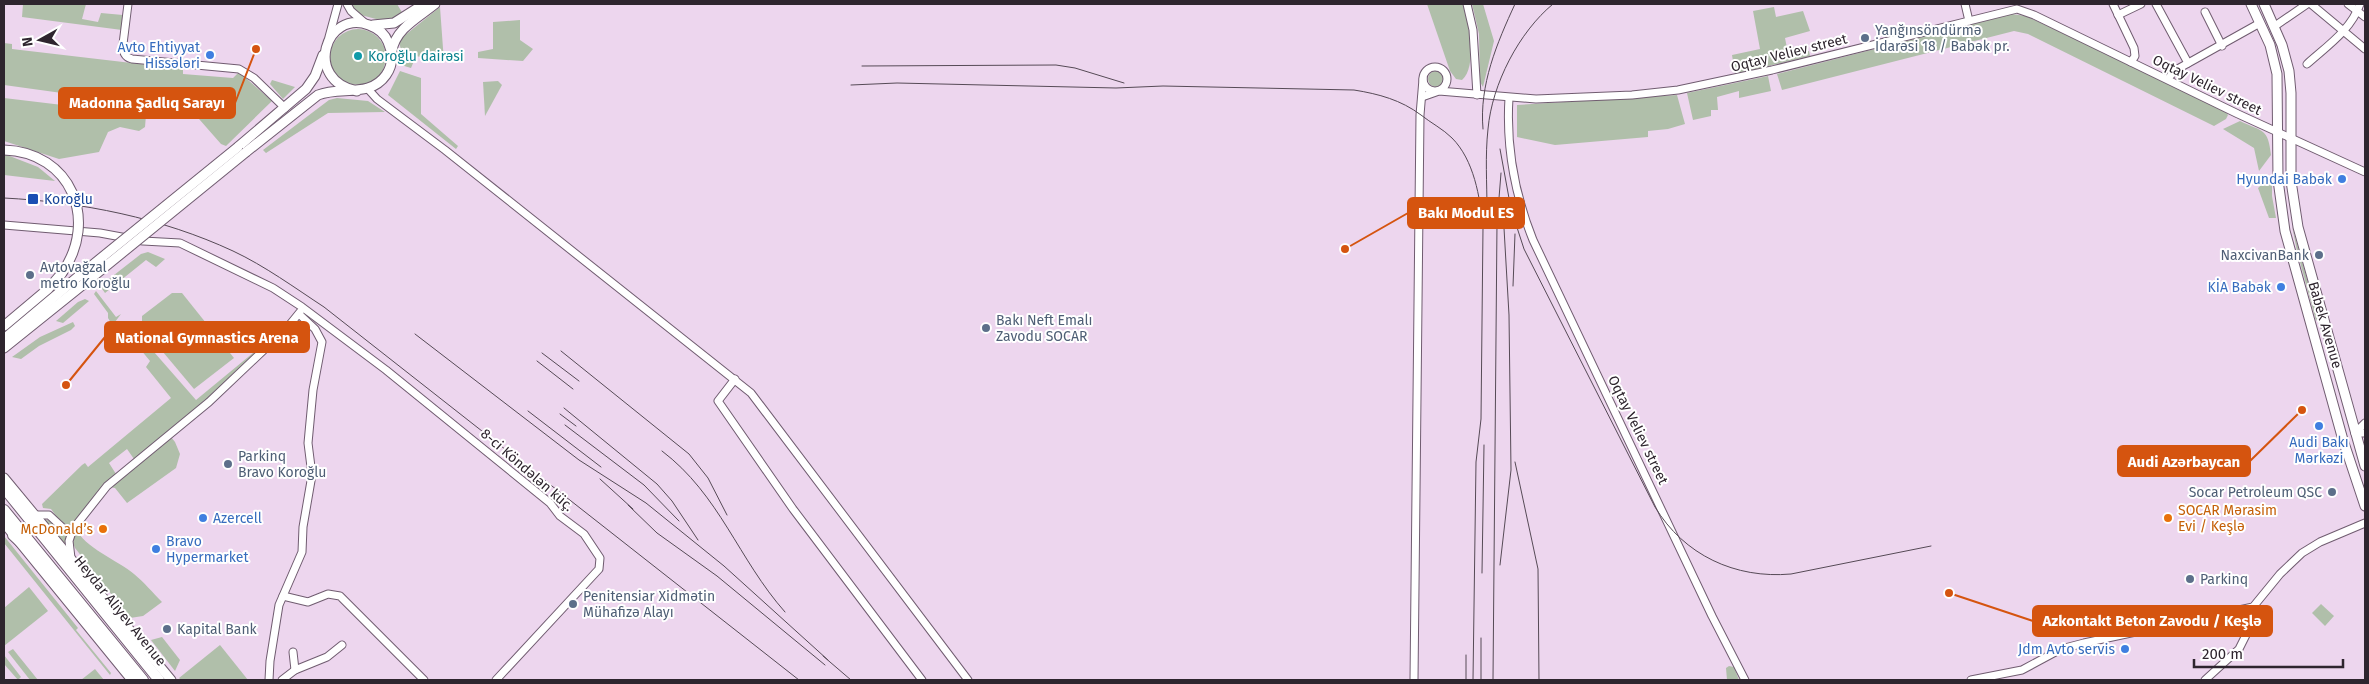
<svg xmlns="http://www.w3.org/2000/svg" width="2369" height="684" font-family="'Fira Sans',sans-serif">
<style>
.green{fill:#b0bfaa}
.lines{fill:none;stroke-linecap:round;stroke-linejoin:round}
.minor-casing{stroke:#705c70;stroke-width:9}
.major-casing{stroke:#705c70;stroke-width:11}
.highway-casing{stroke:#705c70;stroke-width:12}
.minor{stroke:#fff;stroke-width:7}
.major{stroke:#fff;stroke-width:9}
.highway{stroke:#fff;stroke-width:10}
.rail{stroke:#564a56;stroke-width:1}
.major-bridge-casing{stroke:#705c70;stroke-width:11;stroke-linecap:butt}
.major-bridge{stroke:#fff;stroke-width:9}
.service-dot{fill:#5c6f8a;stroke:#fff;stroke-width:2}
.shop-dot{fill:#3f7fe0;stroke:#fff;stroke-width:2}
.culture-dot{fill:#0f9aa8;stroke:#fff;stroke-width:2}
.transit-dot{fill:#1a4fb4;stroke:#fff;stroke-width:2}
.food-dot{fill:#e8710a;stroke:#fff;stroke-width:2}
.labels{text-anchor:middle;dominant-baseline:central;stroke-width:4;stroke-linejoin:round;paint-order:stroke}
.service-label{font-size:14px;fill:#4e5e75;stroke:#fff;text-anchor:start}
.shop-label{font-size:14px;fill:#366cbe;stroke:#fff;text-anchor:end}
.street-label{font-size:14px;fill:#2e252e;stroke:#fff}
.culture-label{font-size:14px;fill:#0d838f;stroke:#fff;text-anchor:start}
.transit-label{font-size:14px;fill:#164399;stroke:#fff;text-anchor:start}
.food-label{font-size:14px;fill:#c56008;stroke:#fff;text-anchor:start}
.leader{fill:none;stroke:#d5540f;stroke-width:2}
.callout-dot{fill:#d5540f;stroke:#fff;stroke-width:2}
.callout{fill:#d5540f;stroke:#d5540f;stroke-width:2}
.callout-label{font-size:15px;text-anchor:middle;font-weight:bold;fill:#fff}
</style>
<rect width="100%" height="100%" fill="#edd6ee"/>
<!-- green -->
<g class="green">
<polygon points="23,4 86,4 82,19 98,22 101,13 123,15 122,30 22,17"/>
<polygon points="349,4 397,4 403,14 383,24 376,19 357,14"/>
<path d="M1427,4h36c5,18 15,62 -1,76l-6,-1 -6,-8z"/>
<polygon points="1472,4 1483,4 1494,41 1483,87 1480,82 1479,34"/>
<polygon points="440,7 444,62 416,56 411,68 401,65 402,57 399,40"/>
<polygon points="1774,7 1776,17 1803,11 1810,31 1785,38 1787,48 1799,47 1802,52 1809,51 1810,56 1735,74 1732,55 1760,49 1753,11"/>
<polygon points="2012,14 2026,16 2224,109 2228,115 2226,119 2214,126 2028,34 2014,31 1782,90 1777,74"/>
<polygon points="520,20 520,40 533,49 523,61 478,58 478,52 493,49 493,22"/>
<circle cx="358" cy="57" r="28"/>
<polygon points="4,43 12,44 12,49 183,69 183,74 233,78 239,72 272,101 226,146 221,144 192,111 171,97 156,106 4,85"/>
<polygon points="400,71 421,78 421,114 458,146 456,149 388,95"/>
<circle cx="1436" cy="79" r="8"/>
<polygon points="1768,76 1771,91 1739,98 1739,91 1717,97 1718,110 1711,110 1711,116 1693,120 1687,93"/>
<polygon points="272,80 295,87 283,99 270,84"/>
<polygon points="498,81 502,85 485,116 483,82"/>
<polygon points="1677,95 1685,124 1668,129 1648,131 1648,137 1555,145 1517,137 1517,105"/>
<polygon points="4,98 146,115 145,127 139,131 120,127 108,132 99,152 59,159 4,141"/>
<polygon points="337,98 368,101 385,112 328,113 266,153 263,150 329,100"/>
<path d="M2240,121c23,11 28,7 31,34l-12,16 -5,-23 -31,-19z"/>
<polygon points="4,155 7,155 38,167 55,181 4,175"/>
<polygon points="2272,175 2272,196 2276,218 2269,218 2258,188"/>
<polygon points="2292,226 2318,318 2316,321 2297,251"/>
<polygon points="148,252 165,259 156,267 146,260 105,293 100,286 141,254"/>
<polygon points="96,291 116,317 121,314 115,322 111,323 108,318 108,313 94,294"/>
<polygon points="172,293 182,293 234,358 194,389 142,327 142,316"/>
<polygon points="85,299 89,301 63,323 56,321 78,302"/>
<polygon points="73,322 75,326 71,330 39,346 21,359 12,357 40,337"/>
<polygon points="123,323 133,328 196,400 265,343 218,390 134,459 127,449 109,463 116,474 103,486 73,525 70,527 63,526 51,509 43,508 42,504 82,465 85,463 88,467 171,398 146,367 150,361 136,344 129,349 118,331"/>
<polygon points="171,437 175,442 180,454 176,468 127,503 115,488 109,487"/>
<path d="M40,518c12,1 17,12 28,16l-3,13z"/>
<path d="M76,528c7,19 43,33 58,46 10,8 19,19 28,28l-19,14 -13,2 -55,-70 -2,-5z"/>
<polygon points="4,536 78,628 76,630 111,673 110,675 4,543"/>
<polygon points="29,587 48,611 4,646 4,608"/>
<polygon points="2321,604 2334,616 2325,626 2312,613"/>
<polygon points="162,637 180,660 175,671 151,640"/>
<polygon points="220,645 248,680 181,680 179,678"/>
<polygon points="13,649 38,680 30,680 8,652"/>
<polygon points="4,655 21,677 18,680 4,664"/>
<polygon points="1729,666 1734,667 1739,680 1727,680 1726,668"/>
<polygon points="95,669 104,680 81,680"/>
</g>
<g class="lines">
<defs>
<g id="minor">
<path d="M128,4l-5,40c0,8 1,13 9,15l107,10 15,9 31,30"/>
<polyline points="347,4 351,11 366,24"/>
<polyline points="1467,4 1473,30 1477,95"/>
<polyline points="1965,4 1969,21"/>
<polyline points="2113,4 2134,48 2135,56 2131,62"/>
<polyline points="2156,4 2188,63"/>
<polyline points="2311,4 2365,49"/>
<polyline points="2348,4 2365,17"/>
<polyline points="2205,12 2222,46"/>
<polyline points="2118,15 2141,4"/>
<polyline points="2275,26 2307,4"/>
<polyline points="329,37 338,4"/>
<path d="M2307,64c20,-18 44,-34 53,-60"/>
<circle cx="1435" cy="79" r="12"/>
<polyline points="2168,79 2174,71 2260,23"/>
<polyline points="368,89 377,99 445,150 751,393 968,680"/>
<polyline points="1422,97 1439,91 1536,99 1632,95 1678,90 1772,70 2017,9 2034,15 2238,114 2365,172"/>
<path d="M1509,98c-3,48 6,97 24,142l179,376 33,64"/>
<polyline points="4,225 100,233 143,241 180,243 273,288 302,307 386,370 550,503 560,516 584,534 600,558 599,569 496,680"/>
<polyline points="735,379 718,401 793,509 922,680"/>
<polyline points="2355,433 2365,423"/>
<polyline points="2355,433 2365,433"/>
<polyline points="35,515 49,515 64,529 73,529"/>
<polyline points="71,558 69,541 73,529 107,486 209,402 287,328 300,312"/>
<polyline points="283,596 308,602 328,594 340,596 424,680"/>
<polyline points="293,652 295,670"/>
<polyline points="269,680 270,661 279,605 302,552 303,527 312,475 308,443 313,390 322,342 315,329 299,314"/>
<polyline points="282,680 295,670 327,657 342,645"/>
<polyline points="1414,680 1420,115 1423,79"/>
<polyline points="1971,680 2022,670 2061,649 2084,643 2253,607 2280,574 2302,553 2320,542 2365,523"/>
<polyline points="2205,680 2239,649 2248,631 2253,607"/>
</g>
<g id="major">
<polyline points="2251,4 2270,45 2277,74 2278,180 2285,231 2343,440 2365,506"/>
<polyline points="2264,4 2282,45 2289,71 2291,93 2291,181 2298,227 2365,466"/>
<polyline points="373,25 394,23 424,4"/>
<path d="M392,51c3,-22 27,-34 43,-47"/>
<polyline points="238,147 306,89 315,76 323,55"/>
<path d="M246,152l72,-57c23,-9 52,3 68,-20 7,-10 7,-22 2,-33 -3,-8 -11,-14 -19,-17 -44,-16 -66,55 -12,66"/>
<polyline points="4,326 48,289 62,273"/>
<polyline points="4,339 79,276"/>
<polyline points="4,348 85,283"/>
<polyline points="4,478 171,680"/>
<polyline points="4,523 132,680"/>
</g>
<g id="highway">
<polyline points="4,488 159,680"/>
<polyline points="4,510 143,680"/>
<polyline points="13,535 29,550"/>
</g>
</defs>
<!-- minor casing -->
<use href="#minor" class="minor-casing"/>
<!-- major casing -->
<use href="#major" class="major-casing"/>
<!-- highway casing -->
<use href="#highway" class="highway-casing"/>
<!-- minor -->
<use href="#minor" class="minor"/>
<!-- major -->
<use href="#major" class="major"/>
<!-- highway -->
<use href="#highway" class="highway"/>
<!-- rail -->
<g class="rail">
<polyline points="862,66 1056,65 1075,68 1124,83"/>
<path d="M851,85l46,-2 219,5 47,-2 191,4c25,4 47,10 67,25 10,8 22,14 31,23 22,22 28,59 31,89l-2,192 -5,43 -3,218"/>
<path d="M1483,129c-4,-44 14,-86 32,-125"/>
<path d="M1500,149l11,60 13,40 131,258c29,48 80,72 136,67l140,-28"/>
<path d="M4,198c78,4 158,20 229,53 32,15 62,37 91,56l475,373"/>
<path d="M1487,210c0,-27 -2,-54 1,-81 4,-45 31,-97 65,-125"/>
<polyline points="1513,286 1515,234"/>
<polyline points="415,334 579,460 646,503 724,566 828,660"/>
<polyline points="561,351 689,454 708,478 727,515"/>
<polyline points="542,353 579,381"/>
<polyline points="537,361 573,389"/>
<polyline points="564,408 657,484 672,501 698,540"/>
<polyline points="528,411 601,467"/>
<polyline points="560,414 576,426"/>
<polyline points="565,425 644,485 679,521"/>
<path d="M662,451c58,44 76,108 123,161"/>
<polyline points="1515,462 1538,569 1539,680"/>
<polyline points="600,479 633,509"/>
<polyline points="628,505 657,533 717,576 825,665"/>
<polyline points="1500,565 1511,470 1509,315 1504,228"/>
<polyline points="1482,573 1484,445"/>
<polyline points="823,656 851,680"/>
<polyline points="1466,680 1466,655"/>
<polyline points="1481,680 1481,638"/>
<polyline points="1493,680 1497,223 1501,173"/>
</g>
<defs>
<g id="major-bridge">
<path d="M4,150c67,2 95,70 58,123"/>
<polyline points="79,276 238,147"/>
<polyline points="85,283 246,152"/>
</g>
</defs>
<!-- major-bridge casing -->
<use href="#major-bridge" class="major-bridge-casing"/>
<!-- major-bridge -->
<use href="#major-bridge" class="major-bridge"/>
</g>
<!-- markers -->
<g class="service-dot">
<circle cx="1865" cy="38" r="5"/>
<circle cx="2319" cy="255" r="5"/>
<circle cx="30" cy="275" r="5"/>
<circle cx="986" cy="328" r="5"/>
<circle cx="228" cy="464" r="5"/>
<circle cx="2332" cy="492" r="5"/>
<circle cx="2190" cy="579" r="5"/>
<circle cx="573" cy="604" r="5"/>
<circle cx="167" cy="629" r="5"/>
</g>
<g class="shop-dot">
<circle cx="210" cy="55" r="5"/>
<circle cx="2342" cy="179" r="5"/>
<circle cx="2281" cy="287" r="5"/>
<circle cx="2319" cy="426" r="5"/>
<circle cx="203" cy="518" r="5"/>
<circle cx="156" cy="549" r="5"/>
<circle cx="2125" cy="649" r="5"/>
</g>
<circle class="culture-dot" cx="358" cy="56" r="5"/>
<rect class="transit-dot" x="27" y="193" width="12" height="12" rx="2.5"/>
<g class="food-dot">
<circle cx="2168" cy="518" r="5"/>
<circle cx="103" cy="529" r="5"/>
</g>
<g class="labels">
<!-- service labels -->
<g class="service-label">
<text x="1875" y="30">Yanğınsöndürmə<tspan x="1875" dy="16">İdarəsi 18 / Babək pr.</tspan></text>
<text x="2309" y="255" text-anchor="end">NaxcivanBank</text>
<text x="40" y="267">Avtovağzal<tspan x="40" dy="16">metro Koroğlu</tspan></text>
<text x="996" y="320">Bakı Neft Emalı<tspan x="996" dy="16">Zavodu SOCAR</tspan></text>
<text x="238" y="456">Parkinq<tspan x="238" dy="16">Bravo Koroğlu</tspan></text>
<text x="2322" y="492" text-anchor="end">Socar Petroleum QSC</text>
<text x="2200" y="579">Parkinq</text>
<text x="583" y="596">Penitensiar Xidmətin<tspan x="583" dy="16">Mühafizə Alayı</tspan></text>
<text x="177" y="629">Kapital Bank</text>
</g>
<!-- shop labels -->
<g class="shop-label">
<text x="200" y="47">Avto Ehtiyyat<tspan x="200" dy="16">Hissәlәri</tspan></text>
<text x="2332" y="179">Hyundai Babək</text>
<text x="2271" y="287">KİA Babək</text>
<text x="2319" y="442" text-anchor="middle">Audi Bakı<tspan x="2319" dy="16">Mərkəzi</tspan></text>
<text x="213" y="518" text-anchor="start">Azercell</text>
<text x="166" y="541" text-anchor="start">Bravo<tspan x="166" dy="16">Hypermarket</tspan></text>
<text x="2115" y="649">Jdm Avto servis</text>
</g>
<!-- street labels -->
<g class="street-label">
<text transform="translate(1789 53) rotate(-14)">Oqtay Veliev street</text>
<text transform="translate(2207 85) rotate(26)">Oqtay Veliev street</text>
<text transform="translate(2325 325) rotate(74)">Babek Avenue</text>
<text transform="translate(1638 430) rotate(64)">Oqtay Veliev street</text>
<text transform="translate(527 470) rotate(41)">8-ci Köndələn küç.</text>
<text transform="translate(120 611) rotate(51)">Heydar Aliyev Avenue</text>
</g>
<!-- culture labels -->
<g class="culture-label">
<text x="368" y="56">Koroğlu dairəsi</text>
</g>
<!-- transit labels -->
<g class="transit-label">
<text x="44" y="199">Koroğlu</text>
</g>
<!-- food labels -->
<g class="food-label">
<text x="2178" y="510">SOCAR Mərasim<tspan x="2178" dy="16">Evi / Keşlə</tspan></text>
<text x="93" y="529" text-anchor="end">McDonald’s</text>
</g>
</g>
<!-- callouts -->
<path class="leader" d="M256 49L235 103M1345 249L1408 213M66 385L105 337M2302 410L2250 461M1949 593L2033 621"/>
<g class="callout-dot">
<circle cx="256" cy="49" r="5"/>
<circle cx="1345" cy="249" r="5"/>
<circle cx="66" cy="385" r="5"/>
<circle cx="2302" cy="410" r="5"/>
<circle cx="1949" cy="593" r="5"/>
</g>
<g class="callout">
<rect x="59" y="88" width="176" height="30" rx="5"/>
<rect x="1408" y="198" width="116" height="30" rx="5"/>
<rect x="105" y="322" width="204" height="30" rx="5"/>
<rect x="2118" y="446" width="132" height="30" rx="5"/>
<rect x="2033" y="606" width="239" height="30" rx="5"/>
</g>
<g class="callout-label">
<text x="147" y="108">Madonna Şadlıq Sarayı</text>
<text x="1466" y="218">Bakı Modul ES</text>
<text x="207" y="343">National Gymnastics Arena</text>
<text x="2184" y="467">Audi Azərbaycan</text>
<text x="2152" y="626">Azkontakt Beton Zavodu / Keşlə</text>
</g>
<!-- border -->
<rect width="2369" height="684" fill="none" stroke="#2e252e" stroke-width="10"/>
<!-- north arrow -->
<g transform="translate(40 40) rotate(262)" stroke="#ffffff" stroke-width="4" paint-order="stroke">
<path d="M0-4L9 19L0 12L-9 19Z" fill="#2e252e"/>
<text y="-8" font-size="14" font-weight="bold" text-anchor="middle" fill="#2e252e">N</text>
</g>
<!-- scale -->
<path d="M2194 659v8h149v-8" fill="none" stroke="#2e252e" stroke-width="2.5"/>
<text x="2202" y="659" font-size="15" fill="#2e252e" stroke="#ffffff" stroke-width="4" paint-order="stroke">200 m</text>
</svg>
